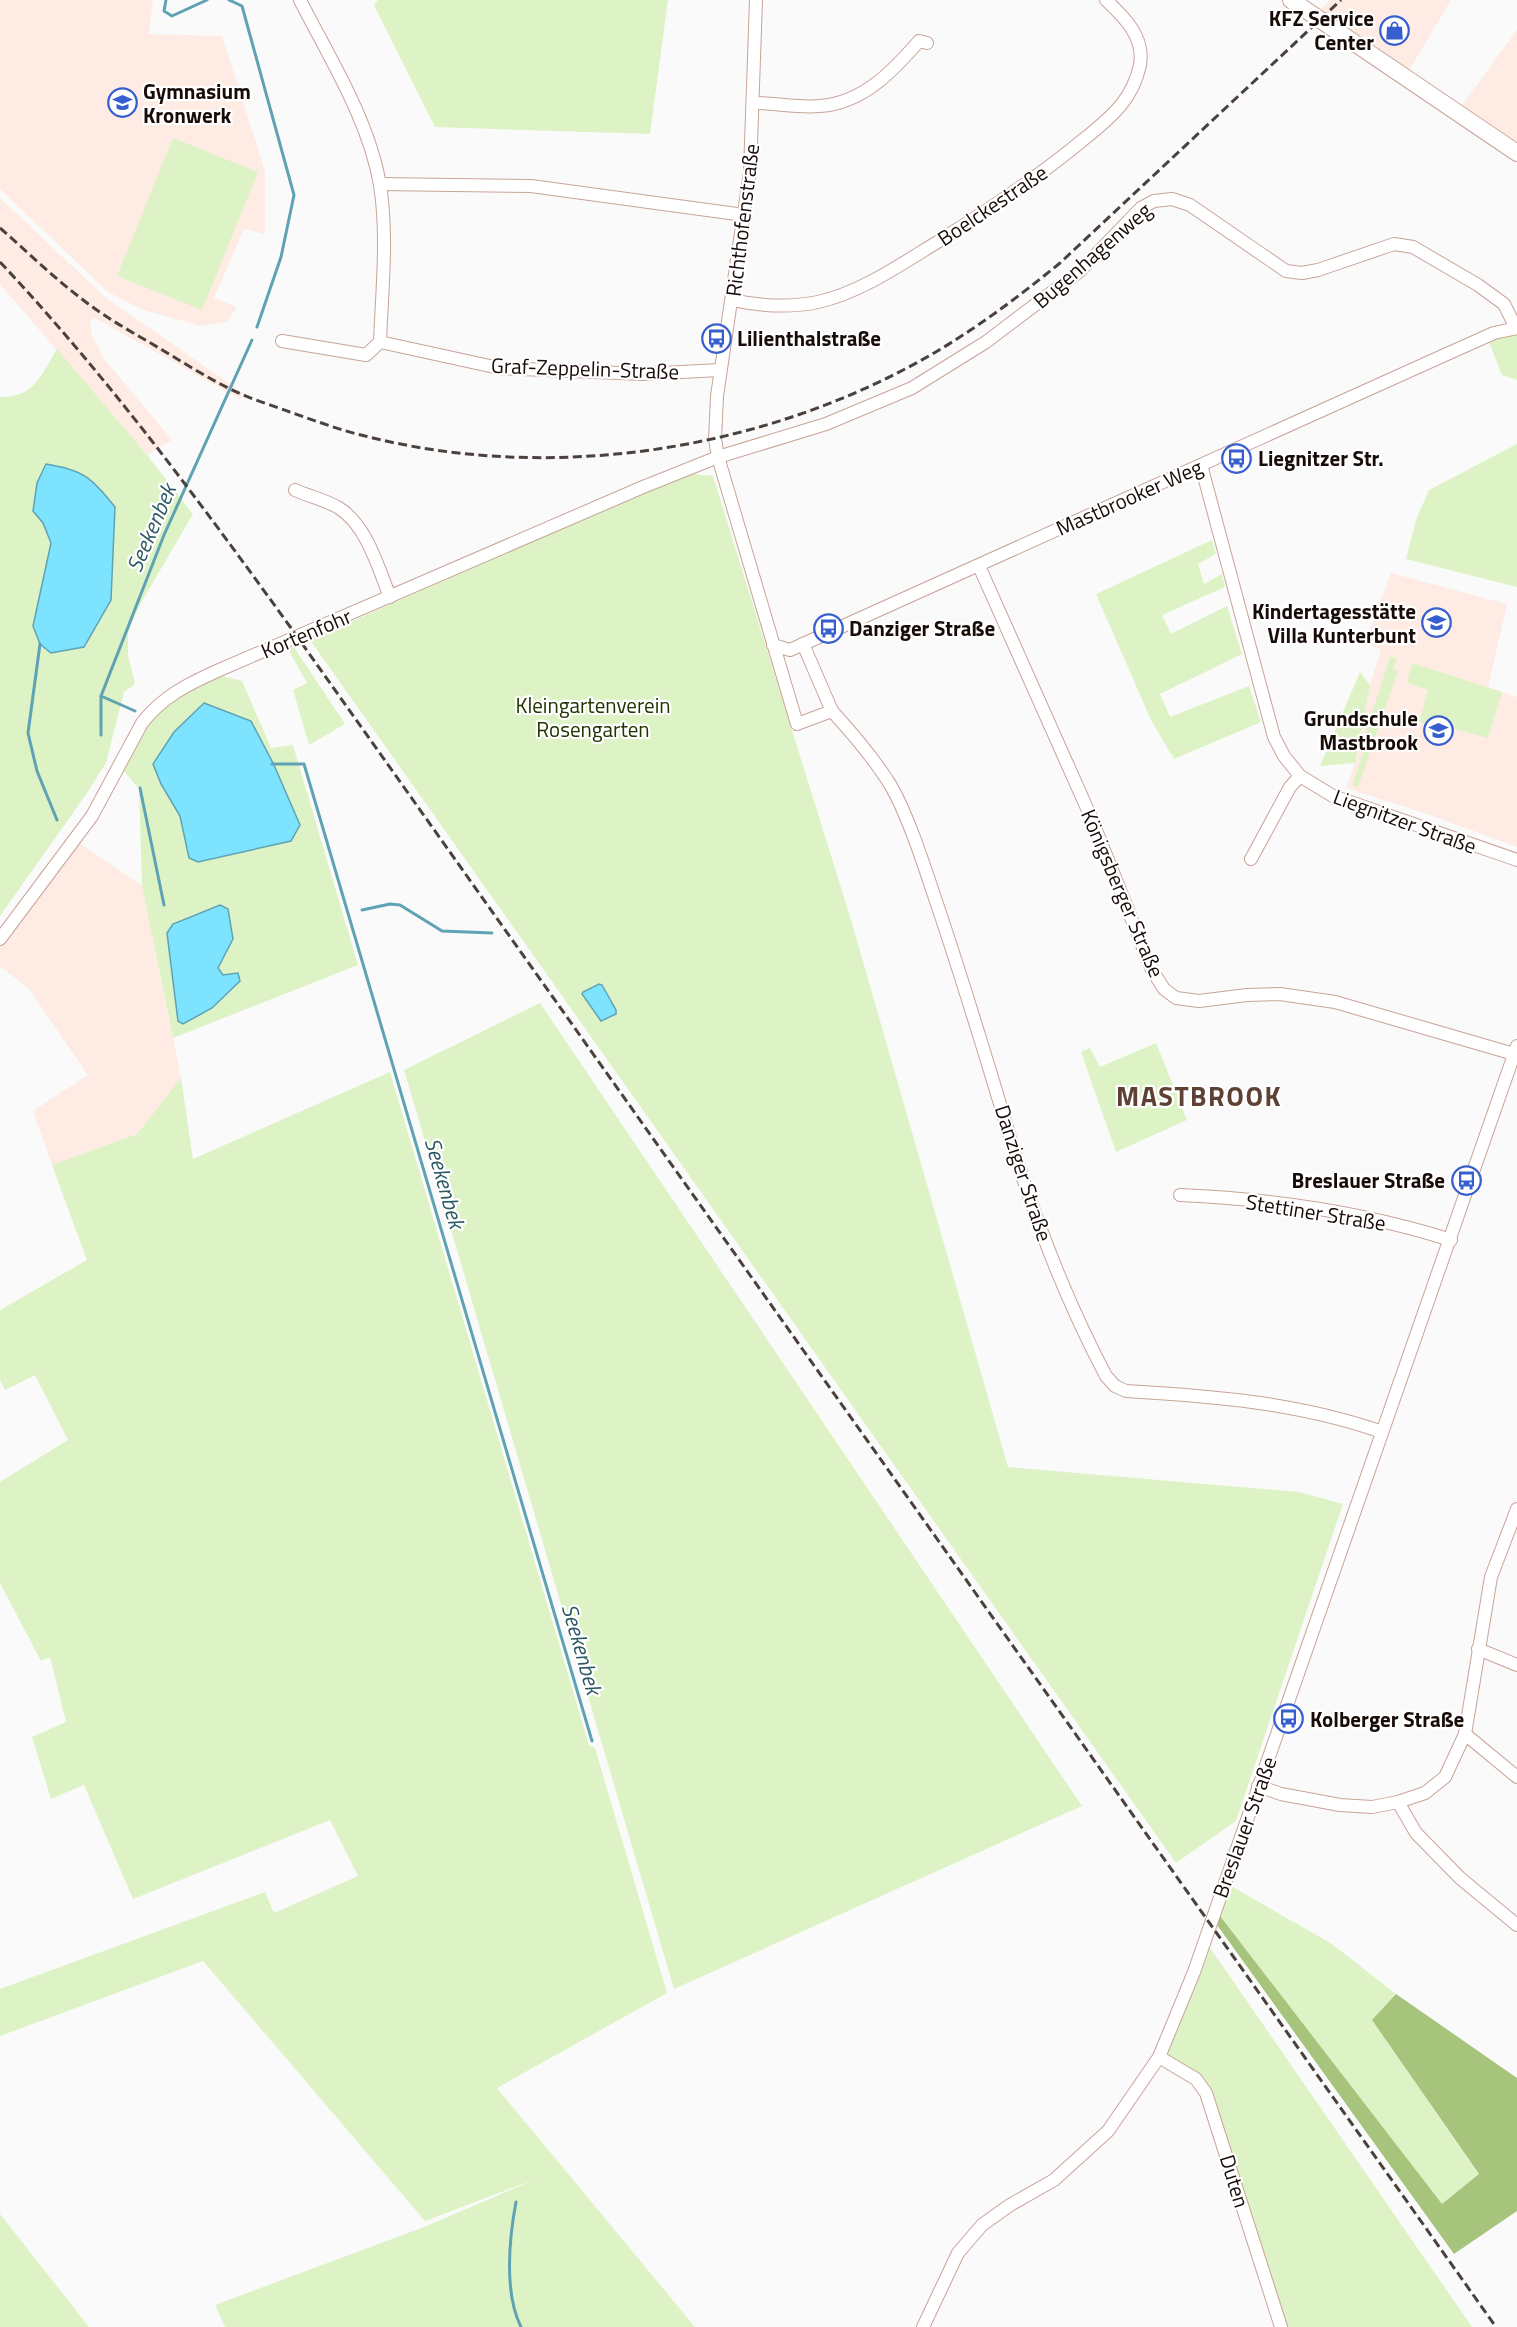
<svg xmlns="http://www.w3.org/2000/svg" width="1517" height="2327" font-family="'Titillium Web',sans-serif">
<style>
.built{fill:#feebe4}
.green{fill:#def3c5;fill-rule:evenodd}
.forest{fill:#a6c47c}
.water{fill:#7ee3fe;stroke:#5fa2b4;stroke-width:1.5}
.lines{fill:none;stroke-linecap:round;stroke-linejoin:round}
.stream{stroke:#5fa2b4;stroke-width:3}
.minor-casing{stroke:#c8a498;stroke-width:14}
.secondary-casing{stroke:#c8a498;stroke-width:18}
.minor{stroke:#fff;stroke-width:12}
.secondary{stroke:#fff;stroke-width:16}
.rail{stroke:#4a413d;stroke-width:3;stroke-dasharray:9 4.5;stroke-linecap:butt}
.labels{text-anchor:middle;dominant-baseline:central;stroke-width:4.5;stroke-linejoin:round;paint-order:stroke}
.poi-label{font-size:21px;font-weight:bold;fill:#180c08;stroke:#fff;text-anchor:start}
.street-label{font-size:21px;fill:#180c08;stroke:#fff}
.park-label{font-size:21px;fill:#230;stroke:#fff}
.water-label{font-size:22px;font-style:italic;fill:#2b5863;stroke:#fff}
.district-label{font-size:27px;font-weight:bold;letter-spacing:1.5px;fill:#5e4035;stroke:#fff}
</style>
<rect width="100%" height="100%" fill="#fafafa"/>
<!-- built -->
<g class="built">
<polygon points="0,0 153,0 149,34 222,36 265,171 265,234 244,229 214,298 237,307 227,322 201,326 141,309 108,292 0,189"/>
<polygon points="1331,0 1451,0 1405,77 1321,9"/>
<polygon points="1517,30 1517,153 1457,112"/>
<polygon points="0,198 106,298 243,393 240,399 93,317 90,323 92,336 105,360 172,440 147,455 0,284"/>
<polygon points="1391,573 1507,604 1488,687 1517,697 1517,847 1430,815 1346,788 1355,763 1370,685 1381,649 1365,643"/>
<polygon points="71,837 142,886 181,1078 137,1134 52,1165 33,1111 88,1075 29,989 0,966 0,931"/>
</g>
<!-- green -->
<g class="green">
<polygon points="378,0 668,0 650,134 435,127 374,5"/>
<polygon points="173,138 258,172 202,310 117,276"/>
<polygon points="1504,334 1517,334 1517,380 1502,375 1489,342"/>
<path d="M57,349l90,106 46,59 -55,94 -10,25v22l7,29 -11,8 -18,71 -19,30 -87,123v-519c34,1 41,-22 57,-48z"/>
<polygon points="1517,444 1517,587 1406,559 1416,520 1429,490"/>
<polygon points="685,473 713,476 852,923 1008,1467 1299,1492 1343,1504 1236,1821 1176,1863 310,640"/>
<polygon points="1212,540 1216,554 1198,564 1204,584 1222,574 1225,587 1162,615 1171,634 1227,606 1242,654 1160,694 1170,717 1249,686 1261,722 1174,759 1151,720 1096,594"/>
<polygon points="293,646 345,724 309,745 293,690 307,683 288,649"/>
<polygon points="1390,657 1397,658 1393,669 1398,671 1358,787 1352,785 1366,746 1362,744"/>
<polygon points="1412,663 1502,692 1488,738 1451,728 1452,724 1432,718 1431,725 1419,722 1428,690 1407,683"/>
<polygon points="1360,672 1370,685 1355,763 1320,766"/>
<path d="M219,675l23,6 29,67 22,-3 65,220 -185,73 -31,-152 -3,-97 -15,-18 21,-46 25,-25zM233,939l-15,29 5,7h7l-52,46z"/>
<polygon points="540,1003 1082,1806 674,1989 404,1070"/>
<polygon points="1156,1043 1187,1120 1116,1152 1081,1052 1090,1048 1100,1067"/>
<polygon points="390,1072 589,1745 595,1748 667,1993 497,2088 695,2327 225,2327 215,2305 424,2227 536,2179 425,2221 203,1961 0,2036 0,1989 265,1892 274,1913 358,1876 330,1820 133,1899 84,1785 51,1799 32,1737 66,1722 50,1657 41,1661 0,1583 0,1482 68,1440 35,1375 5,1390 0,1380 0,1310 87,1260 52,1165 137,1134 181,1078 193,1159"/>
<polygon points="1231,1886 1332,1944 1396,1994 1372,2020 1479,2175 1442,2205 1220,1916"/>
<polygon points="1204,1940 1222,1965 1472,2327 1281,2327 1206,2093 1159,2057"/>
<polygon points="0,2214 89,2327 0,2327"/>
</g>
<!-- forest -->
<polygon class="forest" points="1220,1916 1442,2204 1479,2174 1372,2020 1396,1994 1517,2078 1517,2211 1454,2254 1217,1925"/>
<!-- water -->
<g class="water">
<path d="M46,464c38,6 46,14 69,43l-4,93 -27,47 -33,6 -11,-9 -7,-18 18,-83 -8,-20 -10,-12 4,-28z"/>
<polygon points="204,703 251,721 274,765 300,825 291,841 198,862 189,858 180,816 161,784 153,764 174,732"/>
<polygon points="220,905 228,909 233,939 218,968 223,975 238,973 240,981 212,1008 183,1024 178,1021 167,933 173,924"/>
<polygon points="599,984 602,985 616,1010 616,1014 601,1021 582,994 583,992"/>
</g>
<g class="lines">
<!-- stream -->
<g class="stream">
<polyline points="166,0 164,11 172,16 207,0"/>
<polyline points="229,0 242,6 294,195 281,257 257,327"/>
<polyline points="40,644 28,733 37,771 57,820"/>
<polyline points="101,696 101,735"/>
<polyline points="135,711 101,696 164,535 252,340"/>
<polyline points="272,764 304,764 592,1741"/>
<polyline points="140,788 164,905"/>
<polyline points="362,910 390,904 400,905 442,931 492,933"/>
<path d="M516,2202c-7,37 -12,91 5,125"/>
</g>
<defs>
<g id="minor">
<polyline points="756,0 750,172 717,396 715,439 718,457 797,724 832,711 803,644"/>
<path d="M754,103c22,0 44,5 66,3 43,-3 73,-35 99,-65l8,2"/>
<polyline points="380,184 531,186 744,215"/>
<path d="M732,300c28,6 57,8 86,2 42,-9 85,-39 121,-61 46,-29 92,-59 134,-93 17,-14 34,-26 48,-43 9,-11 16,-26 19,-40 5,-28 -16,-48 -34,-65"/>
<path d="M282,341l84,14 14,-13c2,-52 8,-106 0,-157 -11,-65 -50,-126 -80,-185"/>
<polyline points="380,342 499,368 643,374 720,370"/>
<polyline points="1201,465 1274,737 1284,756 1300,776 1333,796 1517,860"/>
<path d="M295,490c13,6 31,10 44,18 28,18 39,59 51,89"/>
<polyline points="979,566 1090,815 1152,970 1164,989 1176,998 1199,1001 1247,995 1280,994 1335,1002 1514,1054"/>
<polyline points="773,645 790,650 1447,354 1494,333 1517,328"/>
<path d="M832,711c21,23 42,47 59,75 18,31 34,83 46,118 28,83 53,166 78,250 24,76 54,152 91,222l9,10 11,5c87,5 174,12 256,41"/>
<polyline points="1251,859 1290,787 1300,776"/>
<path d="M0,939l92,-123 50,-93c20,-26 46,-39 75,-52l426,-184 75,-30 108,-33 86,-36 74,-46 94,-71 61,-63 13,-7 18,-2 18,6 96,66 16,2 16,-3 76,-26 19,3 65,38 26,19 12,24"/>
<path d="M1180,1195c92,4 183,17 271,45"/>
<polyline points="1478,1649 1517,1665"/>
<polyline points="1465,1734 1517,1777"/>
<polyline points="1258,1786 1281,1794 1340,1805 1372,1807 1398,1802 1425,1793 1445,1777 1465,1734 1491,1577 1517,1509"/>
<polyline points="1398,1802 1416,1833 1460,1878 1517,1925"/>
<polyline points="1159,2057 1196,2079 1206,2093 1281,2327"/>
<polyline points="923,2327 958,2253 982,2225 1010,2205 1054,2180 1108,2131 1159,2057 1194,1972 1517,1046"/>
</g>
<polyline id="secondary" points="1291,0 1517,153"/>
</defs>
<!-- minor casing -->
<use href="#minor" class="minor-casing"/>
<!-- secondary casing -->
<use href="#secondary" class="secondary-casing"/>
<!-- minor -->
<use href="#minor" class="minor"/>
<!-- secondary -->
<use href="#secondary" class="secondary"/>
<!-- rail -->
<g class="rail">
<path d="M0,228c31,27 60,56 94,80 22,16 47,29 70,43 25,15 50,31 77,43 16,7 33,12 49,18 26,9 52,19 79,25 177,44 376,16 536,-68 56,-29 106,-66 155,-106l281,-263"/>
<path d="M0,262c107,114 200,240 291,366l1205,1699"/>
</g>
</g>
<!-- icons -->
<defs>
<symbol id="shop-ring" viewBox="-11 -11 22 22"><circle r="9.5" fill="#fff" stroke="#365ecf" stroke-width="1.5"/><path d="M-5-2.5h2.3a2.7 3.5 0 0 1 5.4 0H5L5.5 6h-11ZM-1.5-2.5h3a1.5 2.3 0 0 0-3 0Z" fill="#365ecf"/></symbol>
<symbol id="school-ring" viewBox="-11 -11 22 22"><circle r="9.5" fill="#fff" stroke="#365ecf" stroke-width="1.5"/><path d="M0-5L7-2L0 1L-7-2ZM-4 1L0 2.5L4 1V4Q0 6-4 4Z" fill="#365ecf"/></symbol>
<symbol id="bus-ring" viewBox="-11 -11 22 22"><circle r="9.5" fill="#fff" stroke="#365ecf" stroke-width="1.5"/><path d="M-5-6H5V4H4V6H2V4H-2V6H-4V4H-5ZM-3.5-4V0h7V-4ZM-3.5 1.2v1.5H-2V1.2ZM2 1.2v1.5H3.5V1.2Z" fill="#365ecf"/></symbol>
</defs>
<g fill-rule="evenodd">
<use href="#shop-ring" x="1378" y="14" width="33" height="33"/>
<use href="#school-ring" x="106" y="86" width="33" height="33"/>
<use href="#bus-ring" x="700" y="322" width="33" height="33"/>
<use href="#bus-ring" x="1220" y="442" width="33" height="33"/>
<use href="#school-ring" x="1420" y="606" width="33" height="33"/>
<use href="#bus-ring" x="812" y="612" width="33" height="33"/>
<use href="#school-ring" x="1422" y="714" width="33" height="33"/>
<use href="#bus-ring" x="1450" y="1164" width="33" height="33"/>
<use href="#bus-ring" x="1272" y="1702" width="33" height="33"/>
</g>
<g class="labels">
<!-- poi labels -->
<g class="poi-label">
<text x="1374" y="18" text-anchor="end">KFZ Service<tspan x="1374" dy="24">Center</tspan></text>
<text x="143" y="91">Gymnasium<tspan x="143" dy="24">Kronwerk</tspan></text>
<text x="737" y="338">Lilienthalstraße</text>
<text x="1258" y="458">Liegnitzer Str.</text>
<text x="1416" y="611" text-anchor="end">Kindertagesstätte<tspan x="1416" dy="24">Villa Kunterbunt</tspan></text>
<text x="849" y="628">Danziger Straße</text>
<text x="1418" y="718" text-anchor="end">Grundschule<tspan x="1418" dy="24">Mastbrook</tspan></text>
<text x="1445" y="1180" text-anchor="end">Breslauer Straße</text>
<text x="1310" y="1719">Kolberger Straße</text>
</g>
<!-- street labels -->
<g class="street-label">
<text transform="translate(992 205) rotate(-34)">Boelckestraße</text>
<text transform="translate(742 220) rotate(-83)">Richthofenstraße</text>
<text transform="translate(1092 255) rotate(-41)">Bugenhagenweg</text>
<text transform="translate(585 368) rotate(2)">Graf-Zeppelin-Straße</text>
<text transform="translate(1129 497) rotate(-24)">Mastbrooker Weg</text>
<text transform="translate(306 633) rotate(-23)">Kortenfohr</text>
<text transform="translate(1405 821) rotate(20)">Liegnitzer Straße</text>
<text transform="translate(1123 893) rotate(67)">Königsberger Straße</text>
<text transform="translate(1024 1173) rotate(72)">Danziger Straße</text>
<text transform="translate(1316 1212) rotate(9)">Stettiner Straße</text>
<text transform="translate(1244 1827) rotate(-70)">Breslauer Straße</text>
<text transform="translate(1235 2181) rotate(73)">Duten</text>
</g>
<!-- park labels -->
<g class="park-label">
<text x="593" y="705">Kleingartenverein<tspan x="593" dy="24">Rosengarten</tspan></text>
</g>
<!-- water labels -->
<g class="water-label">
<text transform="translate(151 528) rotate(-67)">Seekenbek</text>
<text transform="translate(445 1183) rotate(74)">Seekenbek</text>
<text transform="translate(582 1649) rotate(74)">Seekenbek</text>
</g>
<!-- district labels -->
<g class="district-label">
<text x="1199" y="1095">MASTBROOK</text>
</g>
</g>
</svg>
